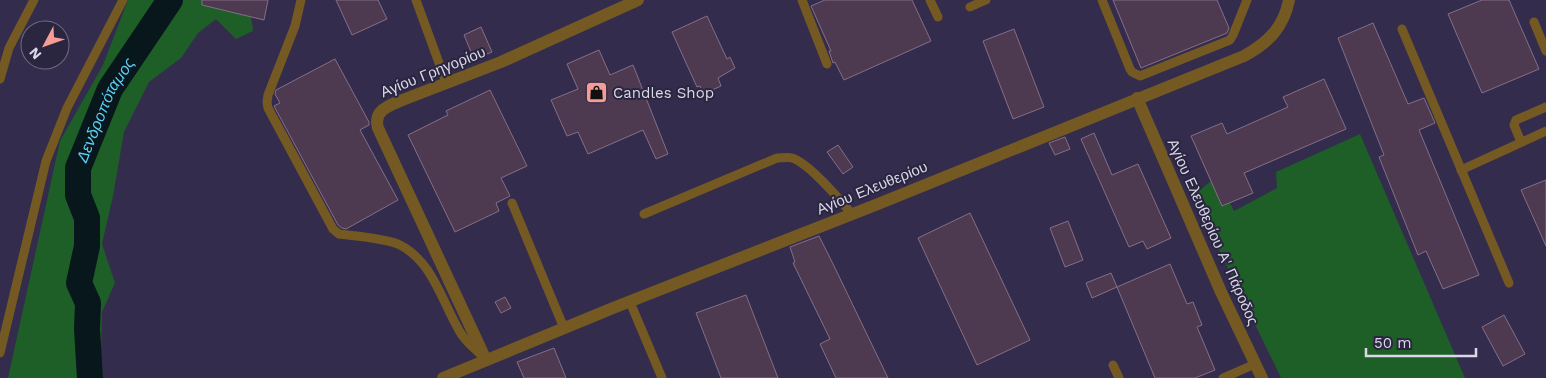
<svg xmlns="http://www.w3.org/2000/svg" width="1546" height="378" font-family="'Work Sans',sans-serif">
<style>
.built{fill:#332c4d;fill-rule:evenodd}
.green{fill:#1d5f26}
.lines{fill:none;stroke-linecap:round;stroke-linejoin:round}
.river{stroke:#08171c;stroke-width:26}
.building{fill:#4d3950;stroke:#856f88}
.lane{stroke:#745923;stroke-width:9}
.street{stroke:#745923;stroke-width:12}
.labels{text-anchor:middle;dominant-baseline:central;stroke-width:4;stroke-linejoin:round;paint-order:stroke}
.street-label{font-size:15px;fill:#d9d7e8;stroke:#2b2640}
.poi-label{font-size:15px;fill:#d9d7e8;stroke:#2b2640;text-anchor:start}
.water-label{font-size:16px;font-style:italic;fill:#5dcff5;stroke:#2b2640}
</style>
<rect width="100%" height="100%" fill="#2b2640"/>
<!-- built -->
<path class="built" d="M0,0h1546v378h-1546zM30,30h30v30h-30z"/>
<!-- green -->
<g class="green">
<polygon points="128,0 205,0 251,16 253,31 236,39 216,19 198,33 181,58 149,82 124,132 113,196 102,244 115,283 102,312 101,353 103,378 8,378 60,141 103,65"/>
<polygon points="1360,134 1465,378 1281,378 1193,196 1217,176 1234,211 1277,188 1276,172"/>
</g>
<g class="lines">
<!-- river -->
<path class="river" id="s1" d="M90,378l-3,-49 1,-26 -9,-20 8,-37v-28l-9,-23v-27l32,-79 60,-89"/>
</g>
<!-- building -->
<g class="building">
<polygon points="202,0 268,0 264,20 202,5"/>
<polygon points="336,0 378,0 387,19 352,35"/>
<polygon points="825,0 912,0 931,41 844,80 835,62 833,63 829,51 831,51 811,6"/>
<polygon points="1113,0 1217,0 1229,28 1227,33 1141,68"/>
<polygon points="1482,0 1509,0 1539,69 1482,93 1448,14"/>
<polygon points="707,16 727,59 730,57 735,68 718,78 721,86 703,94 700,86 697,87 672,32"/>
<polygon points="1373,23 1408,104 1424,98 1435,123 1419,130 1479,275 1443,289 1426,251 1418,255 1379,157 1384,155 1338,38"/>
<polygon points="481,27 492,52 474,59 464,35"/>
<polygon points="1014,29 1044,107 1013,119 983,41"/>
<polygon points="599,50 610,75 633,65 668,154 656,159 643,130 588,154 578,132 567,136 551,100 578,89 567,64"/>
<polygon points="335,59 369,122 369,125 360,130 398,200 346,229 342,228 338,225 274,106 280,103 275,94 276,90"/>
<polygon points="1324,79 1346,129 1244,173 1253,193 1222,206 1191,136 1222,123 1227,134 1288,107 1283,97"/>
<polygon points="490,90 527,166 501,178 510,196 496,203 499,211 455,232 408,135 448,115 446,111"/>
<polygon points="1094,133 1112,175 1138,164 1171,238 1147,249 1143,241 1129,247 1081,139"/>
<polygon points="1065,137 1070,149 1055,155 1049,143"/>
<polygon points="838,145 853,167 843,174 827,152"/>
<polygon points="1546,180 1546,246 1521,190"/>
<polygon points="970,213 1030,340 977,365 918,238"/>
<polygon points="1068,221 1083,260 1065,267 1050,228"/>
<polygon points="819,236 834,266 888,378 836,378 820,344 830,339 793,263 795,262 790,247"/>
<polygon points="1170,264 1187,304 1193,302 1202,325 1197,327 1215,370 1195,378 1155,378 1117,287"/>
<polygon points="1111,273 1117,287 1092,298 1086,283"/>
<polygon points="746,295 778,378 721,378 696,313"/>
<polygon points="505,297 511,308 501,313 495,302"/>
<polygon points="1504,315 1525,354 1503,366 1482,327"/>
<polygon points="554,348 566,378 524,378 517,362"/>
</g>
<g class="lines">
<!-- lane -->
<g class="lane">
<path d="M301,0l-6,26 -27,69 -1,7 1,6 65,121 6,5c16,2 47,4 61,11 33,17 42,57 60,87 5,9 14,16 21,23"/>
<polyline points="416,0 446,82"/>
<polyline points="802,0 827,64"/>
<polyline points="930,0 938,17"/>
<polyline points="1102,0 1130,69 1132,72 1140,76 1230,40 1233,35 1247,0"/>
<polyline points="970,7 986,0"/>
<polyline points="1534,22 1546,51"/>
<polyline points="1402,29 1509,283"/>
<polyline points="0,79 9,48 34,0"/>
<polyline points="1521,142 1514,125 1516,120 1546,107"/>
<polyline points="1461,170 1546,131"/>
<polyline points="512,203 564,328"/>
<path d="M644,214l133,-56c4,0 11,-1 15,0 17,5 48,42 60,56"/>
<polyline points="630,302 662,378"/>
<polyline points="0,353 46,161 67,108 123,0"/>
<polyline points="1113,365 1119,378"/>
<polyline points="1223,378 1255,364"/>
</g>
<!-- street -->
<g class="street">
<polyline points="1137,98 1221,292 1262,378"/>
<path d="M486,360l-108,-232c-5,-17 10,-22 22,-27l101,-39 137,-62"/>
<path d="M443,378l170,-70 265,-104 366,-148c24,-13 40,-29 45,-56"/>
</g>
</g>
<!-- icons -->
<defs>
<symbol id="shop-square" viewBox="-11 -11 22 22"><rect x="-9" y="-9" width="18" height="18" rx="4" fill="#f59c95" stroke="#2b2640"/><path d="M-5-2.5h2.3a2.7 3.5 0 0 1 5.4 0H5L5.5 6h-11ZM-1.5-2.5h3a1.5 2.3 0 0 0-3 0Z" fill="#111"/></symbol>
</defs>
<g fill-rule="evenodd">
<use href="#shop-square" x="584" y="80" width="25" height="25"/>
</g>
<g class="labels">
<!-- street labels -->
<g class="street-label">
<text transform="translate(433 72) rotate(-22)">Αγίου Γρηγορίου</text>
<text transform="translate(872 188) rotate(-22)">Αγίου Ελευθερίου</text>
<text transform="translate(1213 232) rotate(66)">Αγίου Ελευθερίου Α' Πάροδος</text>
</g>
<!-- poi labels -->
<g class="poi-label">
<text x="613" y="93">Candles Shop</text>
</g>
<!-- water labels -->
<g class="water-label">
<text stroke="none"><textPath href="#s1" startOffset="279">Δενδροπόταμος</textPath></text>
</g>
</g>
<!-- north arrow -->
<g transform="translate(45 45) rotate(229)"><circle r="24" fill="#2b2640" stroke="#716d83"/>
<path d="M0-4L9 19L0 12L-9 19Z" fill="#f59c95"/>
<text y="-8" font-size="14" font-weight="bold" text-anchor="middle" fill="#d9d7e8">N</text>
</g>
<!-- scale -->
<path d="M1366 348v8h110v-8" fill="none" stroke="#d9d7e8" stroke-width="2.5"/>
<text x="1374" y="348" font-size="15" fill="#d9d7e8" stroke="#2b2640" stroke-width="4" paint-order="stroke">50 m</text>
</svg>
